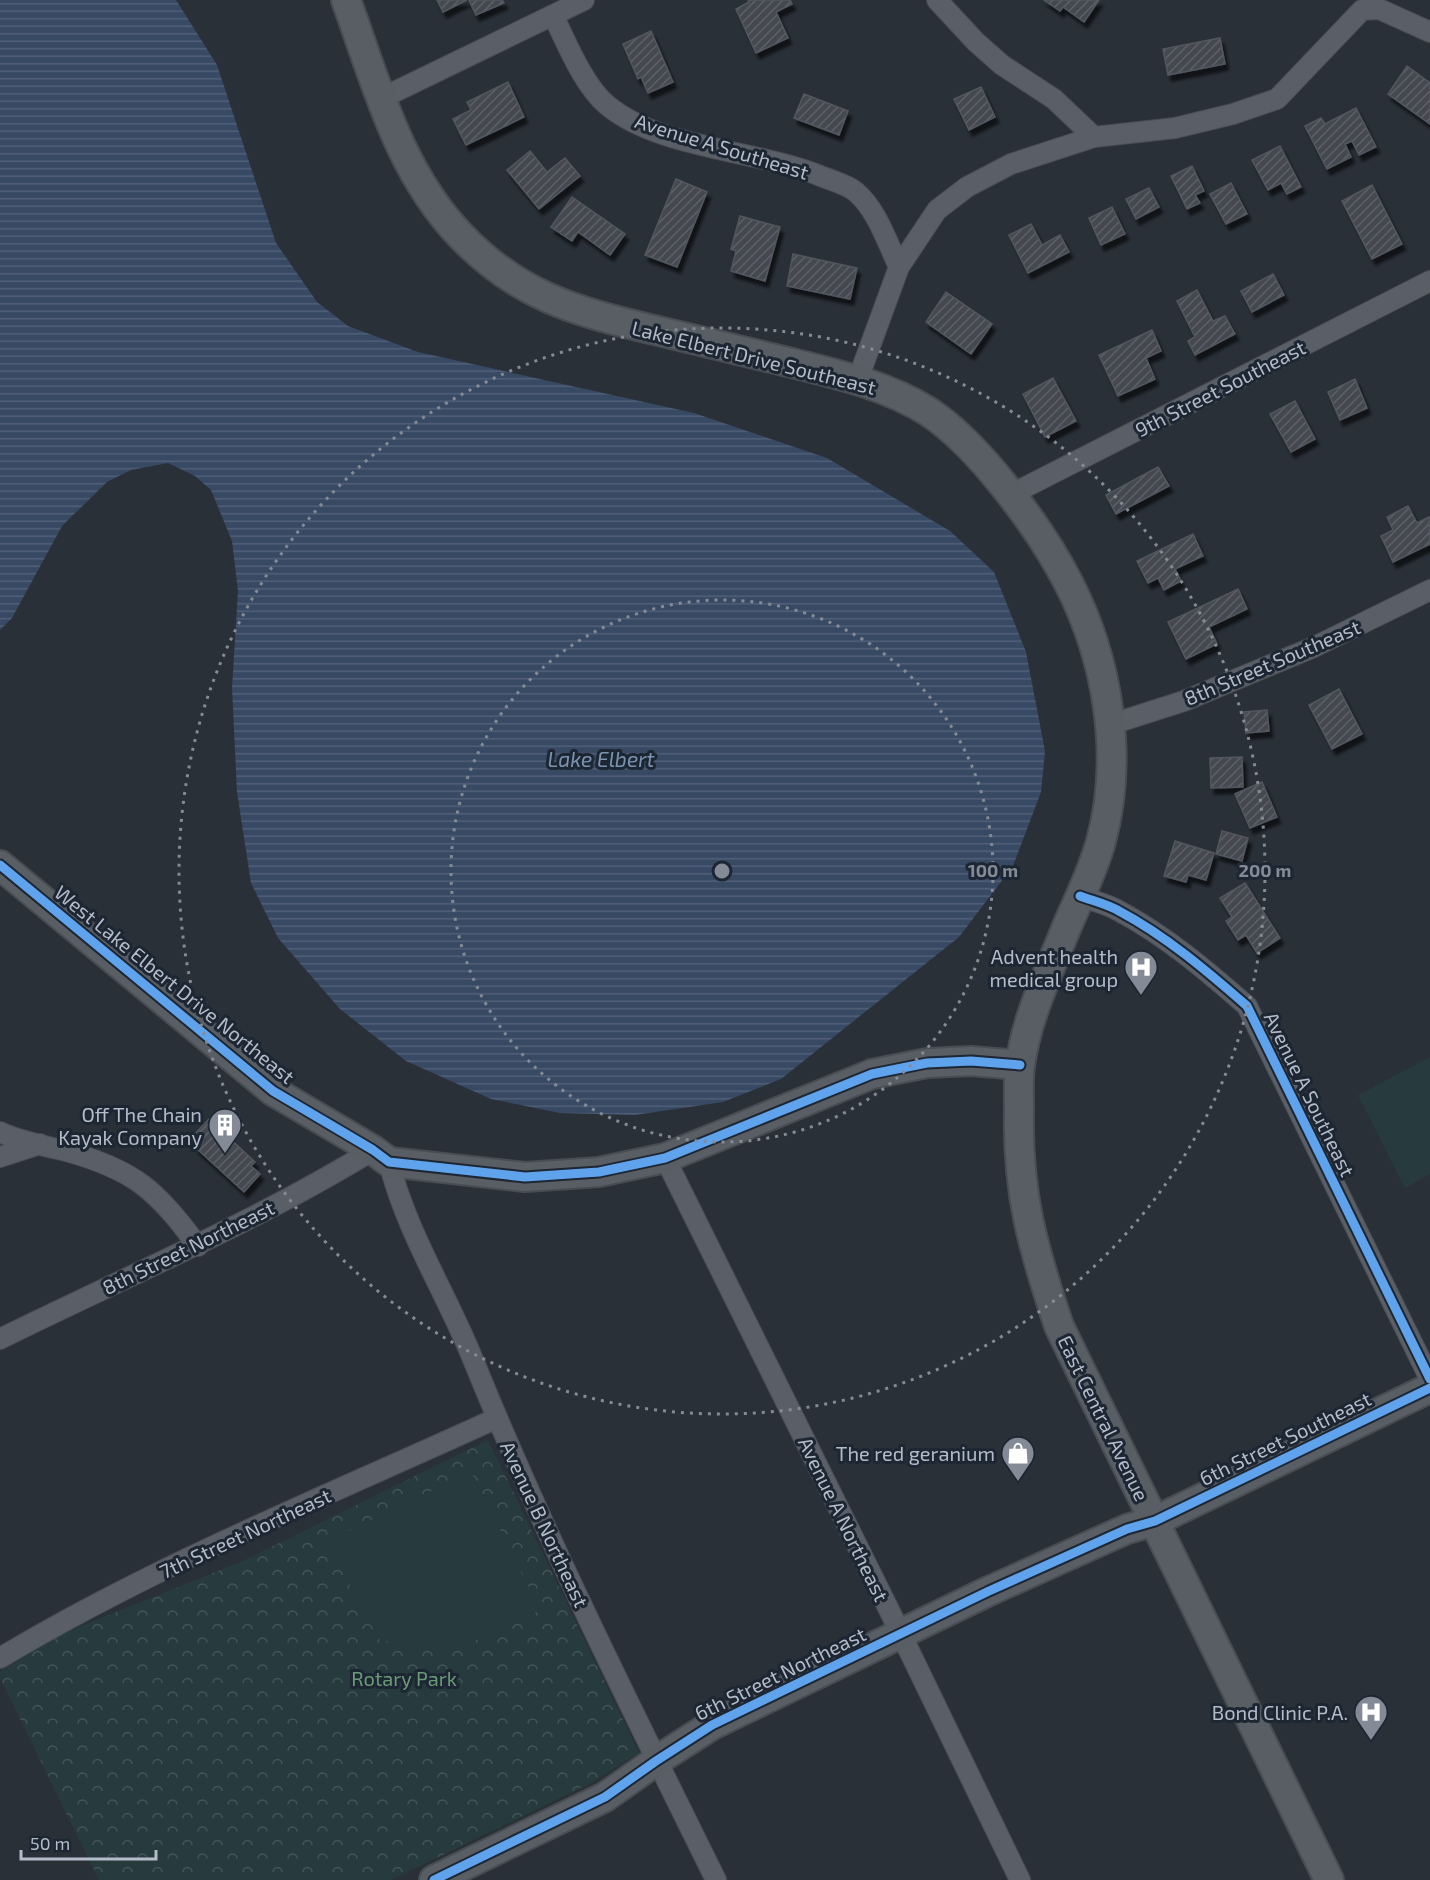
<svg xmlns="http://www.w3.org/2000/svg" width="1430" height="1880" font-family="'Exo 2',sans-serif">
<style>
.forest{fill:url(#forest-crowns)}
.pitch{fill:#273a3e}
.water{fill:url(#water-rules)}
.building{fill:url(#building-hatch);stroke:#52575f;stroke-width:1.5;filter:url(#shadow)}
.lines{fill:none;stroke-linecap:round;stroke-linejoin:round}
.street-casing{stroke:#484c53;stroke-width:22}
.secondary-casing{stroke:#484c53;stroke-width:32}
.street{stroke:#5a5e66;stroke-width:20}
.secondary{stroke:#595d64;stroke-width:28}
.cycleway-casing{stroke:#1d2633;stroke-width:13}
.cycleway{stroke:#60a3ed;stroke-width:9}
.ring{fill:none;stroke:#848b96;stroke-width:3;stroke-dasharray:3 6}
.labels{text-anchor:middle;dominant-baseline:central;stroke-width:6;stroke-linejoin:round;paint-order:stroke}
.street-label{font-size:20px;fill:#b4bcc9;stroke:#1d2633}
.poi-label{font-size:20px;fill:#b4bcc9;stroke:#1d2633;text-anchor:end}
.park-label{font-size:20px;fill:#6b9a76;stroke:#1d2633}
.water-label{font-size:21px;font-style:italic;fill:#7c92b1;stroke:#1d2633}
.centre{fill:#848b96;stroke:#1d2633;stroke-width:3}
.ring-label{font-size:18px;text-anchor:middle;font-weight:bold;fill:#848b96;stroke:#1d2633;stroke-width:6;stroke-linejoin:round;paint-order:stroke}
</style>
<defs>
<pattern id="forest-crowns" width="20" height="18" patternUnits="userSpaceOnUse" patternTransform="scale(1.5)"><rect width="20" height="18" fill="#273a3e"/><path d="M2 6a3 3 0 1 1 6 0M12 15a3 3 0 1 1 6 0" fill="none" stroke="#445559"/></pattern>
<pattern id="water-rules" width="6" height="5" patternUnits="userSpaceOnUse" patternTransform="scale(1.5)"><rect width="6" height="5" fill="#384963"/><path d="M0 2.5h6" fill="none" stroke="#526178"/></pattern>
<pattern id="building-hatch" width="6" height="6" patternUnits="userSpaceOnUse" patternTransform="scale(1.5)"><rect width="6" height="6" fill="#444950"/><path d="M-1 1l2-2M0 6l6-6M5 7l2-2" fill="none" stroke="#5d6168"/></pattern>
<filter id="shadow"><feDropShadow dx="3.5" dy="6" stdDeviation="1.5" flood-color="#0009"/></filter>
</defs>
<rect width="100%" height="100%" fill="#2a3038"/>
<!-- forest -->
<polygon class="forest" points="488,1440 639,1753 589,1784 391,1880 99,1880 0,1678 0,1672 54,1637 243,1561"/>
<!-- pitch -->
<g class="pitch">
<polygon points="1430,1057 1430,1174 1405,1188 1358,1095"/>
<polygon points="471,1472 540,1610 458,1648 380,1640 326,1542"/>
</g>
<!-- water -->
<polygon class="water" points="0,0 176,0 217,65 276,243 317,302 348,326 418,352 694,413 827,458 950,531 994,572 1026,652 1045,751 1041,792 1013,866 959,937 781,1079 723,1102 635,1115 560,1113 491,1099 406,1061 340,1009 278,938 251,883 237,792 232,688 238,591 232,541 211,490 195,476 168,463 131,470 107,482 62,526 12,618 0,630"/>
<!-- building -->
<g class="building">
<polygon points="437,0 467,0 443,12"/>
<polygon points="469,0 502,0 504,3 476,15"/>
<polygon points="748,0 790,0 792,4 776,12 788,38 756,53 736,9 749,2"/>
<polygon points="1044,0 1099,0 1084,22 1063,7 1060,11"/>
<polygon points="651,31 673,82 648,93 641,77 638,79 623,44"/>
<polygon points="1220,38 1225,64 1168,75 1163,49"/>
<polygon points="1407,66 1430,83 1430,124 1388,94"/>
<polygon points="508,82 524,117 466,145 453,119 471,110 467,102"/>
<polygon points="981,87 995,117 969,130 954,99"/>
<polygon points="804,94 848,111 839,135 794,118"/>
<polygon points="1356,108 1376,147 1359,155 1352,141 1345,144 1351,157 1327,169 1305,126 1321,118 1325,124"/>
<polygon points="1280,146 1301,187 1287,194 1281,183 1268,190 1252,160"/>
<polygon points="530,151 547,172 565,158 580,176 539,209 507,170"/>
<polygon points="1192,166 1204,191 1195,195 1200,203 1187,209 1171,176"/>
<polygon points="676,179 707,192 677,267 645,255"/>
<polygon points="1231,183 1247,214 1226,224 1210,194"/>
<polygon points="1372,185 1402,244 1372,259 1342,201"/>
<polygon points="1149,188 1159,207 1136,219 1126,199"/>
<polygon points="572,197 625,234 610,255 578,232 572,241 551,227"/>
<polygon points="1112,207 1125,234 1101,245 1089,218"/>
<polygon points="740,216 780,227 765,281 731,271 736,251 731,249"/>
<polygon points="1031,224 1042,245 1060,235 1069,252 1028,273 1009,235"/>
<polygon points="793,254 857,268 850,299 787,286"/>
<polygon points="1273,274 1284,295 1252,312 1241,291"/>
<polygon points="1197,290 1213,321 1225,316 1235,334 1195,355 1188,341 1195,337 1177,301"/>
<polygon points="946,292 992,324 971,354 926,322"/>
<polygon points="1152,330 1161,351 1146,358 1155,379 1118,396 1099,355"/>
<polygon points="1053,378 1076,421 1045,437 1023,394"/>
<polygon points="1355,379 1367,408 1340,420 1328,392"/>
<polygon points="1295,401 1315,439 1291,452 1270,414"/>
<polygon points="1158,467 1169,486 1116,514 1106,495"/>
<polygon points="1408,506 1417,523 1429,517 1430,544 1393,562 1381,536 1393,530 1387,517"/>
<polygon points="1193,534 1203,556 1175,569 1181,581 1164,590 1158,578 1148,583 1137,561"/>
<polygon points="1238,589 1247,609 1209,627 1217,644 1186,659 1168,622"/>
<polygon points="1339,689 1362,734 1332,749 1309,705"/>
<polygon points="1267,710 1269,731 1246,733 1244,712"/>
<polygon points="1242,757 1243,787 1211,788 1210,758"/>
<polygon points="1262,782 1277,817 1250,828 1235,794"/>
<polygon points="1222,831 1248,838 1242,861 1216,854"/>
<polygon points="1175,841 1214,853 1206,880 1188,875 1186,882 1164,876"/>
<polygon points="1245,883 1280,938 1257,953 1246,935 1238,940 1226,921 1232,917 1220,898"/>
<polygon points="209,1119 255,1162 251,1166 260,1174 244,1192 195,1147 199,1143 192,1137"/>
</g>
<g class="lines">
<defs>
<g id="street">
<polyline points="937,0 976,42 1002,65 1054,99 1094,137 1175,128 1233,114 1277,99 1362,10 1379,9 1430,32"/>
<path d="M553,15c13,27 31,71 54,90 52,44 152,45 216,72 10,4 25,8 33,15 21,18 31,50 43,75"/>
<polyline points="382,98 584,0"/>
<polyline points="858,379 899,267 937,210 967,187 1011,164 1094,137"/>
<polyline points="1010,495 1430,281"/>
<polyline points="1109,725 1184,701 1314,647 1430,590"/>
<path d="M1080,896c13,5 27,8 39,15 47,25 88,60 128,95l183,373"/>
<path d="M0,1132c15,8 49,15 66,19 69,19 90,39 132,95"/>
<polyline points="0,1157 40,1144"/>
<polyline points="665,1158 901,1634 1020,1880"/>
<path d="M389,1162c17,69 56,129 83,195 72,178 159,351 244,523"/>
<path d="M0,1339c125,-62 254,-116 373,-189"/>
<path d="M0,1658c157,-94 329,-163 495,-239"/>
</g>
<g id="secondary">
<path d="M346,0c30,82 53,173 116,237 56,58 112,74 188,92 46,11 92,22 138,33 49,12 98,23 141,50 51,34 111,116 139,170 40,77 56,175 33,259 -8,31 -24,61 -36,90 -17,43 -39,88 -45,135 -2,14 -1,29 -1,44 -2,84 14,138 40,216l270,554"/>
<polyline points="0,865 273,1091 373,1150 389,1162 525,1177 599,1172 665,1158 872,1074 927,1063 971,1061 1020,1065"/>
<polyline points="434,1880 605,1797 656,1761 712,1725 989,1591 1127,1529 1155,1521 1430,1388"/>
</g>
</defs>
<!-- street casing -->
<use href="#street" class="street-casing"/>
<!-- secondary casing -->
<use href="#secondary" class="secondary-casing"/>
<!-- street -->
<use href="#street" class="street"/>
<!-- secondary -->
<use href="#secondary" class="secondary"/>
<defs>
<g id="cycleway">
<polyline points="0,865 273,1091 373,1150 389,1162 525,1177 599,1172 665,1158 872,1074 927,1063 971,1061 1020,1065"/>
<path d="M1080,896c13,5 27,8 39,15 47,25 88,60 128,95l183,373"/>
<polyline points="434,1880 605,1797 656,1761 712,1725 989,1591 1127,1529 1155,1521 1430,1388"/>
</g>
</defs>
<!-- cycleway casing -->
<use href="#cycleway" class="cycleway-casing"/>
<!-- cycleway -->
<use href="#cycleway" class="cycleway"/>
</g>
<!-- distance rings -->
<g class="ring">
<circle cx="722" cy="871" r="271"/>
<circle cx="722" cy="871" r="543"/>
</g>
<!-- icons -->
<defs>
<symbol id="hospital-pin" viewBox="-11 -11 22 30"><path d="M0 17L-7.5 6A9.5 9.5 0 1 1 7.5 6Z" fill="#848b96" stroke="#1d2633"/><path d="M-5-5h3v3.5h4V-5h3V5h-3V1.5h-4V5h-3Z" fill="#fff"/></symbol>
<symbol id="building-pin" viewBox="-11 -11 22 30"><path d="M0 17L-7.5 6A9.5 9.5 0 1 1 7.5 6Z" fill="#848b96" stroke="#1d2633"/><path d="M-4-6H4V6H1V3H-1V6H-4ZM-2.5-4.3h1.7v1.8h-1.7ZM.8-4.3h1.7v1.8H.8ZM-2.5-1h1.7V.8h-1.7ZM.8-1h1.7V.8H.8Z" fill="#fff"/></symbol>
<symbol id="shop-pin" viewBox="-11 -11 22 30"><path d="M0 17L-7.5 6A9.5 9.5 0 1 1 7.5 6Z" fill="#848b96" stroke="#1d2633"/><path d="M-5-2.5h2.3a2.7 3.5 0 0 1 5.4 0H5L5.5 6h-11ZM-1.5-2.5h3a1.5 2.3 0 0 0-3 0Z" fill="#fff"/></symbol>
</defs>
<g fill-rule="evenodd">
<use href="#hospital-pin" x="1122" y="948" width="38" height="52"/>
<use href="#building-pin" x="206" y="1106" width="38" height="52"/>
<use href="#shop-pin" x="999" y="1434" width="38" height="52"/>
<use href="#hospital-pin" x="1352" y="1693" width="38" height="52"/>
</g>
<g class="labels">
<!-- street labels -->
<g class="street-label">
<text transform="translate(722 146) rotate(17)">Avenue A Southeast</text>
<text transform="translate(754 357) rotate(14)">Lake Elbert Drive Southeast</text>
<text transform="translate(1220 388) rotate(-27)">9th Street Southeast</text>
<text transform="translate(1272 662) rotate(-23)">8th Street Southeast</text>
<text transform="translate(175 984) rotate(39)">West Lake Elbert Drive Northeast</text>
<text transform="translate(1310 1094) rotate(64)">Avenue A Southeast</text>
<text transform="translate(188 1247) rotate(-26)">8th Street Northeast</text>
<text transform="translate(1104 1418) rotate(64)">East Central Avenue</text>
<text transform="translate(1285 1438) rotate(-26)">6th Street Southeast</text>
<text transform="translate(844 1519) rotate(64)">Avenue A Northeast</text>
<text transform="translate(545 1524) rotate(65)">Avenue B Northeast</text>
<text transform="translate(245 1533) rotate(-25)">7th Street Northeast</text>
<text transform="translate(780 1673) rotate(-26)">6th Street Northeast</text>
</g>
<!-- poi labels -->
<g class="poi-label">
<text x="1118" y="956">Advent health<tspan x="1118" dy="23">medical group</tspan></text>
<text x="202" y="1114">Off The Chain<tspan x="202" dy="23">Kayak Company</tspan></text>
<text x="995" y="1453">The red geranium</text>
<text x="1348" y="1712">Bond Clinic P.A.</text>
</g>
<!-- park labels -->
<g class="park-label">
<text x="404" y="1678">Rotary Park</text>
</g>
<!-- water labels -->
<g class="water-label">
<text x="601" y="758">Lake Elbert</text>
</g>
</g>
<circle cx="722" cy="871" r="9" class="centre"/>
<g class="ring-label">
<text x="993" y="877">100 m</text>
<text x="1265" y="877">200 m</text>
</g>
<!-- scale -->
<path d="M21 1850v9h135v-9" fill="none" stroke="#b4bcc9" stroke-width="3"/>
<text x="30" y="1850" font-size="18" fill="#b4bcc9" stroke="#1d2633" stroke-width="4.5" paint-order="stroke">50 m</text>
</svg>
